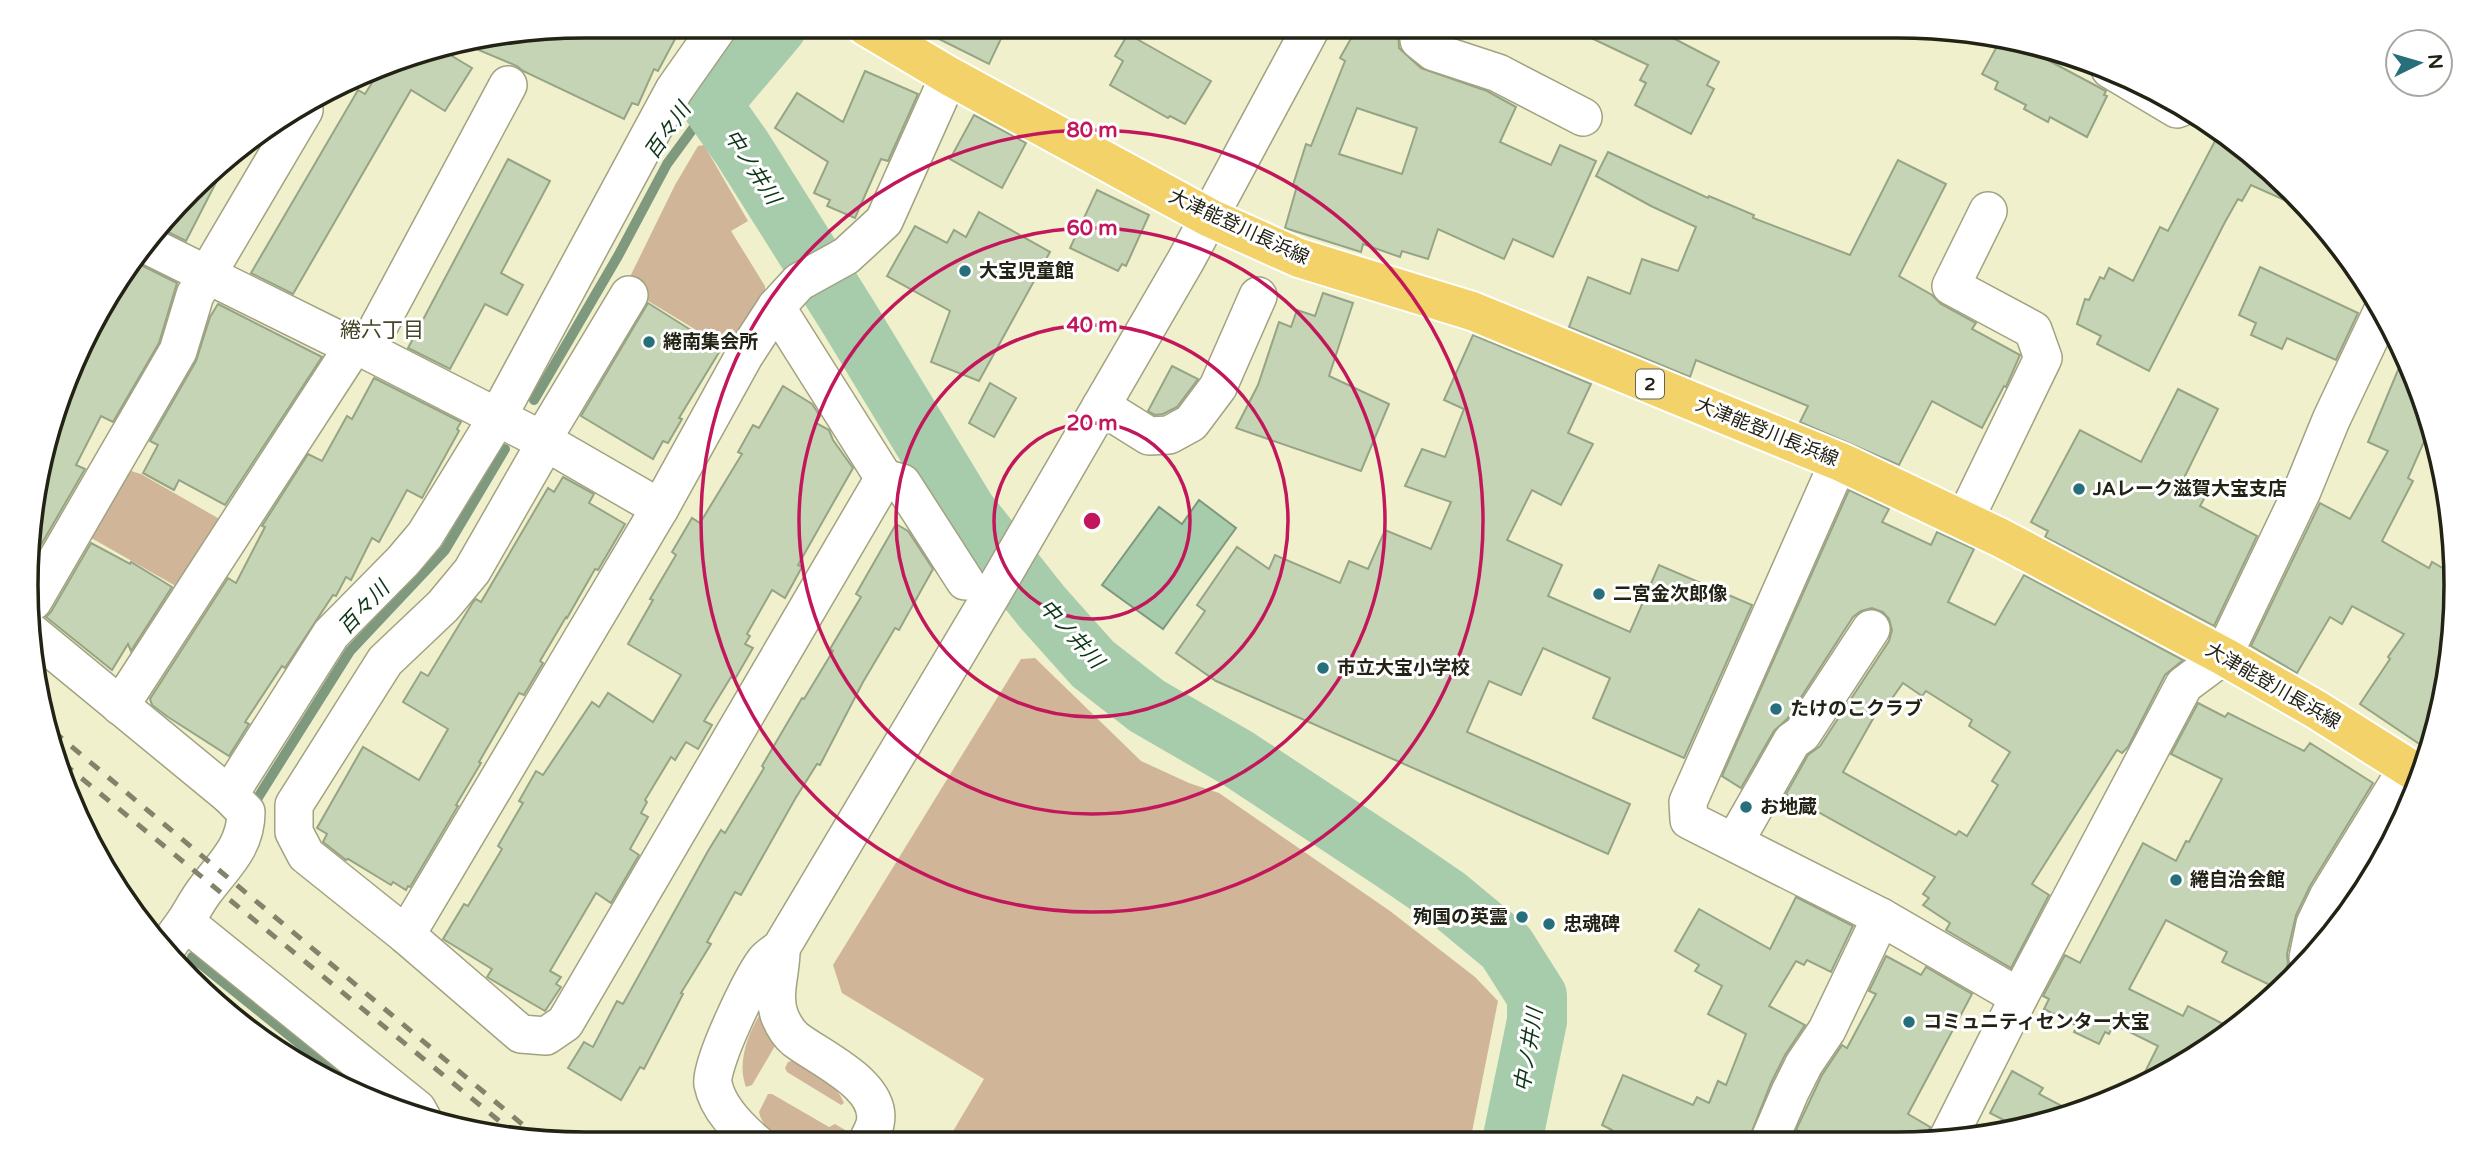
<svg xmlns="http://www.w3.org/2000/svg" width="2482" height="1171" font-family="'Varela Round','Noto Sans JP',sans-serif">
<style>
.green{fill:#d1b599}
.water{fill:#a7ccac;stroke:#7f997f;stroke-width:2}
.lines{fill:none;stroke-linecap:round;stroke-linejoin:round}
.stream{stroke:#7f997f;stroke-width:10}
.river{stroke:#a7ccac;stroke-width:60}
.building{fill:#c5d4b4;stroke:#96a486;stroke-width:2;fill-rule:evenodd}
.minor-casing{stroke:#a2a281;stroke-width:40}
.major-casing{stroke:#fff;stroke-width:42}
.minor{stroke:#fff;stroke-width:37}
.major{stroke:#f2d269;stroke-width:38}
.rail{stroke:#83836b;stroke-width:5;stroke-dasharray:12 12;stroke-linecap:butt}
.ring{fill:none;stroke:#c2185b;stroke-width:3.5}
.poi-dot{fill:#276f7b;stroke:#fff;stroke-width:2.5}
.labels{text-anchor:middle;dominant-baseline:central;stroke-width:6;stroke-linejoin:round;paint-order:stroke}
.shield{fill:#fff;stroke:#64645b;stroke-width:2}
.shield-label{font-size:18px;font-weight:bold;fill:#222215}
.street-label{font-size:19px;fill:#222215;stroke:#fff}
.poi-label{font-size:19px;font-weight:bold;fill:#222215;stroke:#fff;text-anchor:start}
.water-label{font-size:21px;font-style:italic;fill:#0c3617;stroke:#fff}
.neighbourhood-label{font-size:21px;fill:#454527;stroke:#fff}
.rim{fill:none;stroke:#222215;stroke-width:3.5}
.centre{fill:#c2185b;stroke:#fff;stroke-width:3.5}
.ring-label{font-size:21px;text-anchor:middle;font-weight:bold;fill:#c2185b;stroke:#fff;stroke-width:6;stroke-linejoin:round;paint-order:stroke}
</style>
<rect width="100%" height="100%" fill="#f0f0cc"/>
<!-- green -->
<g class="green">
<polygon points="704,145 748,221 731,231 765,286 765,292 731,351 625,287 675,185 698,146"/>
<polygon points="121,468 141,474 223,521 181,589 86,535"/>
<polygon points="1035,658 1141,761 1189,783 1219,793 1390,911 1475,977 1498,1001 1470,1142 946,1143 984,1079 842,993 833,965 1021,659"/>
<path d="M759,1016h4l12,30 -23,39 -6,2c-9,-22 1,-52 13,-71z"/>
<path d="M794,1060c19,12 42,22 50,43l-3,2 -54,-33 -2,-4 3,-6z"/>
<path d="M768,1094h4l57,33 6,-3 12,7 1,6c-25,16 -81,10 -89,-25z"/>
</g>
<!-- water -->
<polygon class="water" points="1199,500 1236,528 1163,629 1102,585 1159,507 1182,524"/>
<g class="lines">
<!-- stream -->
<g class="stream">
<polyline points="534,400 618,256 667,164 711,104"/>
<polyline points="257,799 350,651 445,550 505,449"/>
<polyline points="192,957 372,1102"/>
</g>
<!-- river -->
<polyline class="river" points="777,26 711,104 742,148 849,318 966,511 1042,607 1093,664 1147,706 1237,758 1393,861 1447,898 1506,947 1537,996 1537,1021 1512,1142"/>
</g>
<!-- building -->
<g class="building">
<polygon points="585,26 682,26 658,71 654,69 638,105 632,103 624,119 523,71 517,66 469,46"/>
<polygon points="913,26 1007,26 989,64"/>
<path d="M1358,26h40l1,22 22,20 66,23 29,16 -16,35 51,23 9,-20 36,16 -43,96 -40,-18 -9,20 -66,-30 -10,30 -26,-8 -2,6 -37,-13 -2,8 -76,-24 12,-42 -4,-1 13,-41 5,2 34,-85 -5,-3zM1357,108l60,20 -15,46 -63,-20z"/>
<polygon points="1566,26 1650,26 1719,62 1707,85 1714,89 1691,134 1635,105 1646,83 1640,80 1648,65"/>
<polygon points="1128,34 1211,81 1185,124 1170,116 1168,118 1110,85 1123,61 1115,56"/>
<polygon points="2002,37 2010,38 2043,55 2042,57 2106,91 2104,95 2107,96 2087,137 2050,117 2048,122 2024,109 2026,105 1995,89 1998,82 1982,74"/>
<polygon points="442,50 472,68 445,111 411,90 293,294 251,273 358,90 365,94 380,70 405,56"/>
<polygon points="865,71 918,94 888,161 881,159 855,218 827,206 830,200 814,193 828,162 775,128 797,93 843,122"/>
<polygon points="974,115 1026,143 1002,188 950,159"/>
<polygon points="2216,139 2251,157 2292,190 2301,201 2298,206 2251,185 2242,201 2238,199 2225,222 2149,371 2097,344 2101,336 2077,324 2085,299 2089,300 2100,277 2104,279 2109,268 2133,281 2160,227 2168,231"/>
<polygon points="1608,152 1708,198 1709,196 1754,215 1753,218 1850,255 1898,160 1946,184 1899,276 1932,295 1941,304 1976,323 1972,329 2020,355 2006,387 2004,386 1982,428 1932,401 1899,465 1800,422 1808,406 1696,360 1690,377 1569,327 1588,277 1630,294 1642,259 1678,271 1696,227 1651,206 1596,176"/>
<polygon points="508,159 550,181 501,273 523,285 507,315 485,304 450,369 408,348"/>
<polygon points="221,164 224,167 186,241 158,227 165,216"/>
<polygon points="1097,190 1149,215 1126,266 1122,264 1118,271 1070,248"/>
<polygon points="979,212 1050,252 979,381 931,362 950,311 887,276 915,226 947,243 954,230 966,237"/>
<polygon points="133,261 177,283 159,343 113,422 101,416 76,465 85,469 34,557 37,476 102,305"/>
<polygon points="2260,267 2358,313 2336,360 2287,338 2282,349 2251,335 2256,323 2239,315"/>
<polygon points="1323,293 1353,303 1329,376 1389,404 1361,471 1236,428 1258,385 1279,322 1291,327 1297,310 1315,316"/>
<polygon points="648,303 721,349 679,418 682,419 668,443 663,441 653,459 581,416"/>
<polygon points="218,304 322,357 225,505 179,480 174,490 143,473 158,445 150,441 196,361 210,317"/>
<polygon points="1473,335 1591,384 1568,433 1593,444 1561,505 1532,490 1507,540 1562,565 1548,596 1630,632 1659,565 1752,605 1684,758 1593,718 1610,678 1543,648 1521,695 1489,681 1467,732 1630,804 1608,854 1216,681 1176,653 1205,611 1197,605 1237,547 1269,569 1275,555 1340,583 1349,561 1368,569 1385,530 1431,549 1451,502 1405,486 1422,449 1445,457 1464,409 1444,400"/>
<polygon points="2406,359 2413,372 2430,428 2408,478 2413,481 2382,541 2429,568 2432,562 2455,575 2456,586 2445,695 2434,732 2424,747 2360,704 2390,659 2388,657 2404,634 2352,606 2342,624 2330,617 2297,673 2251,646 2320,503 2350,519 2388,451 2368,442 2398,370 2401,372"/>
<polygon points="1172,366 1198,379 1177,407 1163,414 1155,415 1148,411"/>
<polygon points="374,378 461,422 457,429 459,431 422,498 407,490 379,542 372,538 351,580 346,577 336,596 333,595 285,668 282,666 245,722 249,724 229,756 168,717 152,705 150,699 228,578 236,583 265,527 262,526 308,454 322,461 347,416 352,419"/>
<polygon points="990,383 1016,398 994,437 969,423"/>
<polygon points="783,386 812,404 820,416 816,423 829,430 833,440 853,468 798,565 802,567 785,598 772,590 747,634 750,636 745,644 753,648 735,679 731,677 704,721 712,725 698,749 686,742 675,760 671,757 645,800 647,802 641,813 648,817 630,849 639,855 611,903 596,893 550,971 561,977 556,984 561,987 545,1011 487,977 492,969 443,939 464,904 468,906 502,849 498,846 523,803 519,801 536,771 543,775 592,702 599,707 608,693 653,722 681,675 628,644 653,600 650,599 676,555 672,552 692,518 700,523 742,454 738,452 753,425 759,428"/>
<polygon points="2178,389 2218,409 2181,484 2205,497 2200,506 2257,536 2214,626 2045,537 2048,531 2031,522 2080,430 2141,462"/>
<polygon points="563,477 594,494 589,503 625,524 598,570 595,569 567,618 566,617 540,661 543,663 524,695 519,693 479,762 481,763 456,805 458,806 410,887 408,886 406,890 393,882 391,885 348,859 346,860 323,842 327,834 317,828 363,747 419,780 448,729 403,702 421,672 428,676 473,602 476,599 481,602 548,488 554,492"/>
<path d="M1849,490l40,19 -7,13 49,23 6,-13 37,17 -26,53 47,23 29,-50 159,85 -18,15 -37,72 -6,6 -5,-3 -85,134 17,11 -38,73 -65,-38 4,-7 -27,-18 6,-7 -6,-4 12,-17 -149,-83 22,-39 12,-9 69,-105 3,-11 -3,-11 -6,-7 -11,-4 -11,3 -8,6 -66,102 -13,12 -33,57 -19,-12zM1903,683l19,13 4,-5 46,29 -3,6 41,26 -18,29 6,4 -31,51 -8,-5 -3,4 -113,-63 40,-71 5,3z"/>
<polygon points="896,524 908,531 933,569 899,630 895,628 863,682 820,765 817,764 795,799 741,895 735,892 707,942 711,944 681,993 683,994 644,1069 640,1067 621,1100 568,1068 584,1042 593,1047 617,1001 623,1004 708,851 721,830 725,833 764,768 762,766 802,698 804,699 833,651 830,649 861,597 856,594"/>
<polygon points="91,543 130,564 131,562 172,587 131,651 128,644 112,670 46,617 51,612"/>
<polygon points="2198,703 2225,717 2228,713 2304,751 2310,743 2373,783 2310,886 2296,915 2287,954 2288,964 2276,988 2222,962 2227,952 2166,920 2129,989 2183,1016 2188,1006 2235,1030 2138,1086 2158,1046 2114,1024 2109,1034 2105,1032 2099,1044 2074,1032 2077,1026 2044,1009 2049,999 2043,996 2065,955 2080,963 2143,843 2176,861 2186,841 2189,842 2222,779 2171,754"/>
<polygon points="1796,897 1853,926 1831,972 1807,960 1804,965 1796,961 1769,1006 1805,1025 1785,1055 1771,1083 1748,1141 1607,1141 1612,1130 1602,1125 1623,1075 1693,1105 1697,1097 1709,1103 1718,1081 1726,1085 1746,1034 1708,1014 1722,986 1695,971 1699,965 1675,951 1699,909 1770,949"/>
<polygon points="1886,956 1921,975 1926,967 1972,994 1908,1114 1930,1127 1926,1140 1821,1140 1796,1130 1822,1075 1842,1045 1847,1048 1876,994 1869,991"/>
<polygon points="2012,1071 2043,1088 2039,1094 2073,1112 2017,1127 1990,1113"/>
</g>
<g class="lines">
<defs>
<g id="minor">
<polyline points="1419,26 1419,40 1434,52 1498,73 1583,117"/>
<polyline points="2110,69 2177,109 2182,107"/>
<polyline points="145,244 353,347 366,350 542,440 660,508"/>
<polyline points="776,307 884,478 902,483 965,581"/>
<polyline points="366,350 508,85"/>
<polyline points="1101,406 1149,436 1169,435 1191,423 1218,387 1258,296"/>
<polyline points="542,440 629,295"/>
<polyline points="546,442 472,571 443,606 385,661 294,805 294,832 306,855 406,935 521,1034 546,1036 565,1023 884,478"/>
<polyline points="1839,461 1688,802 1689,820 1881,917"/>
<polyline points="1964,521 2043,358 2033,330 1951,286 1988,211"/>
<polyline points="33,601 178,351 195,295 304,110"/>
<polyline points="32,633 229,795 331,634 403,561 425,535 497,418 674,90 719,26"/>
<polyline points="120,706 353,347"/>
<polyline points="1735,841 1792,741 1802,734 1871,629"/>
<path d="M185,922c7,-11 13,-23 21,-33 19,-25 40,-43 40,-77l-17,-17"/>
<polyline points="406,935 660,508 744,356 776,307 799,282 846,256 884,221 949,76"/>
<polyline points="166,948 185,922 417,1109 422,1118"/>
<path d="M781,948c1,22 -10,47 -1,69 3,7 9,17 15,22 24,19 89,46 80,85 -2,7 -6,14 -9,20"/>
<polyline points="2308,958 2315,924 2328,897 2408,767"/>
<polyline points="1947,1140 2019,997 2184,685 2223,656 2302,491 2331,420 2382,312"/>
<polyline points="1769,1141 1790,1092 1804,1064 1827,1030 1881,917 2019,997"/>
<path d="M757,1144c-18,-15 -39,-35 -44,-60 -4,-18 39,-106 52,-123 4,-5 11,-9 16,-13l211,-354 194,-334 126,-234"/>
</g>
<polyline id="major" points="865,26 949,76 1210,218 1299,258 1472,311 1843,463 1999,537 2223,656 2317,710 2420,775"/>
</defs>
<!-- minor casing -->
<use href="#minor" class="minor-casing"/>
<!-- major casing -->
<use href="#major" class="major-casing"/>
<!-- minor -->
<use href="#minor" class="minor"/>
<!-- major -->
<use href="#major" class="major"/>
<!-- rail -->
<g class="rail">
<polyline points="53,731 541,1140"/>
<polyline points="63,763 520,1138"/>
</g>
</g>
<!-- distance rings -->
<g class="ring">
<circle cx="1092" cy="521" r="98"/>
<circle cx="1092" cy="521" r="196"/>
<circle cx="1092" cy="521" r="293"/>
<circle cx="1092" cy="521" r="391"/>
</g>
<!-- markers -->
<g class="poi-dot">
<circle cx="965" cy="271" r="7"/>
<circle cx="649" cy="342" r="7"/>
<circle cx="2079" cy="489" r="7"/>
<circle cx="1599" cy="594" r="7"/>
<circle cx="1323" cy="668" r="7"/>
<circle cx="1776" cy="709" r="7"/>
<circle cx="1746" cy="807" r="7"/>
<circle cx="2176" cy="880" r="7"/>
<circle cx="1522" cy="917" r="7"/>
<circle cx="1549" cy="924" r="7"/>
<circle cx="1909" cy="1022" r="7"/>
</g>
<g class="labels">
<!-- shield labels -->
<rect class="shield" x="1636" y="369.5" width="28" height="29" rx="5"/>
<g class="shield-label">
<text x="1650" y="384">2</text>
</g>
<!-- street labels -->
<g class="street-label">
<text transform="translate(1239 227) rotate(25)">大津能登川長浜線</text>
<text transform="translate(1767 432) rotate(22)">大津能登川長浜線</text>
<text transform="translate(2273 686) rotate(30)">大津能登川長浜線</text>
</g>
<!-- poi labels -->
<g class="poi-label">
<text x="979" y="271">大宝児童館</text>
<text x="663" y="342">綣南集会所</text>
<text x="2093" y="489">JAレーク滋賀大宝支店</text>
<text x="1613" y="594">二宮金次郎像</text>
<text x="1337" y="668">市立大宝小学校</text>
<text x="1790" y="709">たけのこクラブ</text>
<text x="1760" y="807">お地蔵</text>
<text x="2190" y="880">綣自治会館</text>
<text x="1508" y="917" text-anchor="end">殉国の英霊</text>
<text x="1563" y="924">忠魂碑</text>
<text x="1923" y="1022">コミュニティセンター大宝</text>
</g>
<!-- water labels -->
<g class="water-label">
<text transform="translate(668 131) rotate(-55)">百々川</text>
<text transform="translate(752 167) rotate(57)">中ノ井川</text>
<text transform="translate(364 608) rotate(-47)">百々川</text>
<text transform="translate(1071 634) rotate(48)">中ノ井川</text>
<text transform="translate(1529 1050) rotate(-81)">中ノ井川</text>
</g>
<!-- neighbourhood labels -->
<g class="neighbourhood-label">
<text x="382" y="330">綣六丁目</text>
</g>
</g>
<!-- crop -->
<path d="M0 0H2482V1171H0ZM585 38H1897A547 547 0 0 1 2444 585V585A547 547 0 0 1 1897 1132H585A547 547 0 0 1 38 585V585A547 547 0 0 1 585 38Z" fill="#fff" fill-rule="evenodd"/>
<path class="rim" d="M585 38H1897A547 547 0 0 1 2444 585V585A547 547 0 0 1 1897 1132H585A547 547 0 0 1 38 585V585A547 547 0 0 1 585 38Z"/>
<circle cx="1092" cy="521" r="10" class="centre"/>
<g class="ring-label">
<text x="1092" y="137">80 m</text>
<text x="1092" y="235">60 m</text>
<text x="1092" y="332">40 m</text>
<text x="1092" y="430">20 m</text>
</g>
<!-- north arrow -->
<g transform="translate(2419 63) rotate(85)"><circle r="33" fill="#ffffff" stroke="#a7a7a1" stroke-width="2"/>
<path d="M0-5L12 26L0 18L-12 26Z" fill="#276f7b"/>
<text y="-10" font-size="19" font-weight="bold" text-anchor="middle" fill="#222215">N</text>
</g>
</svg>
